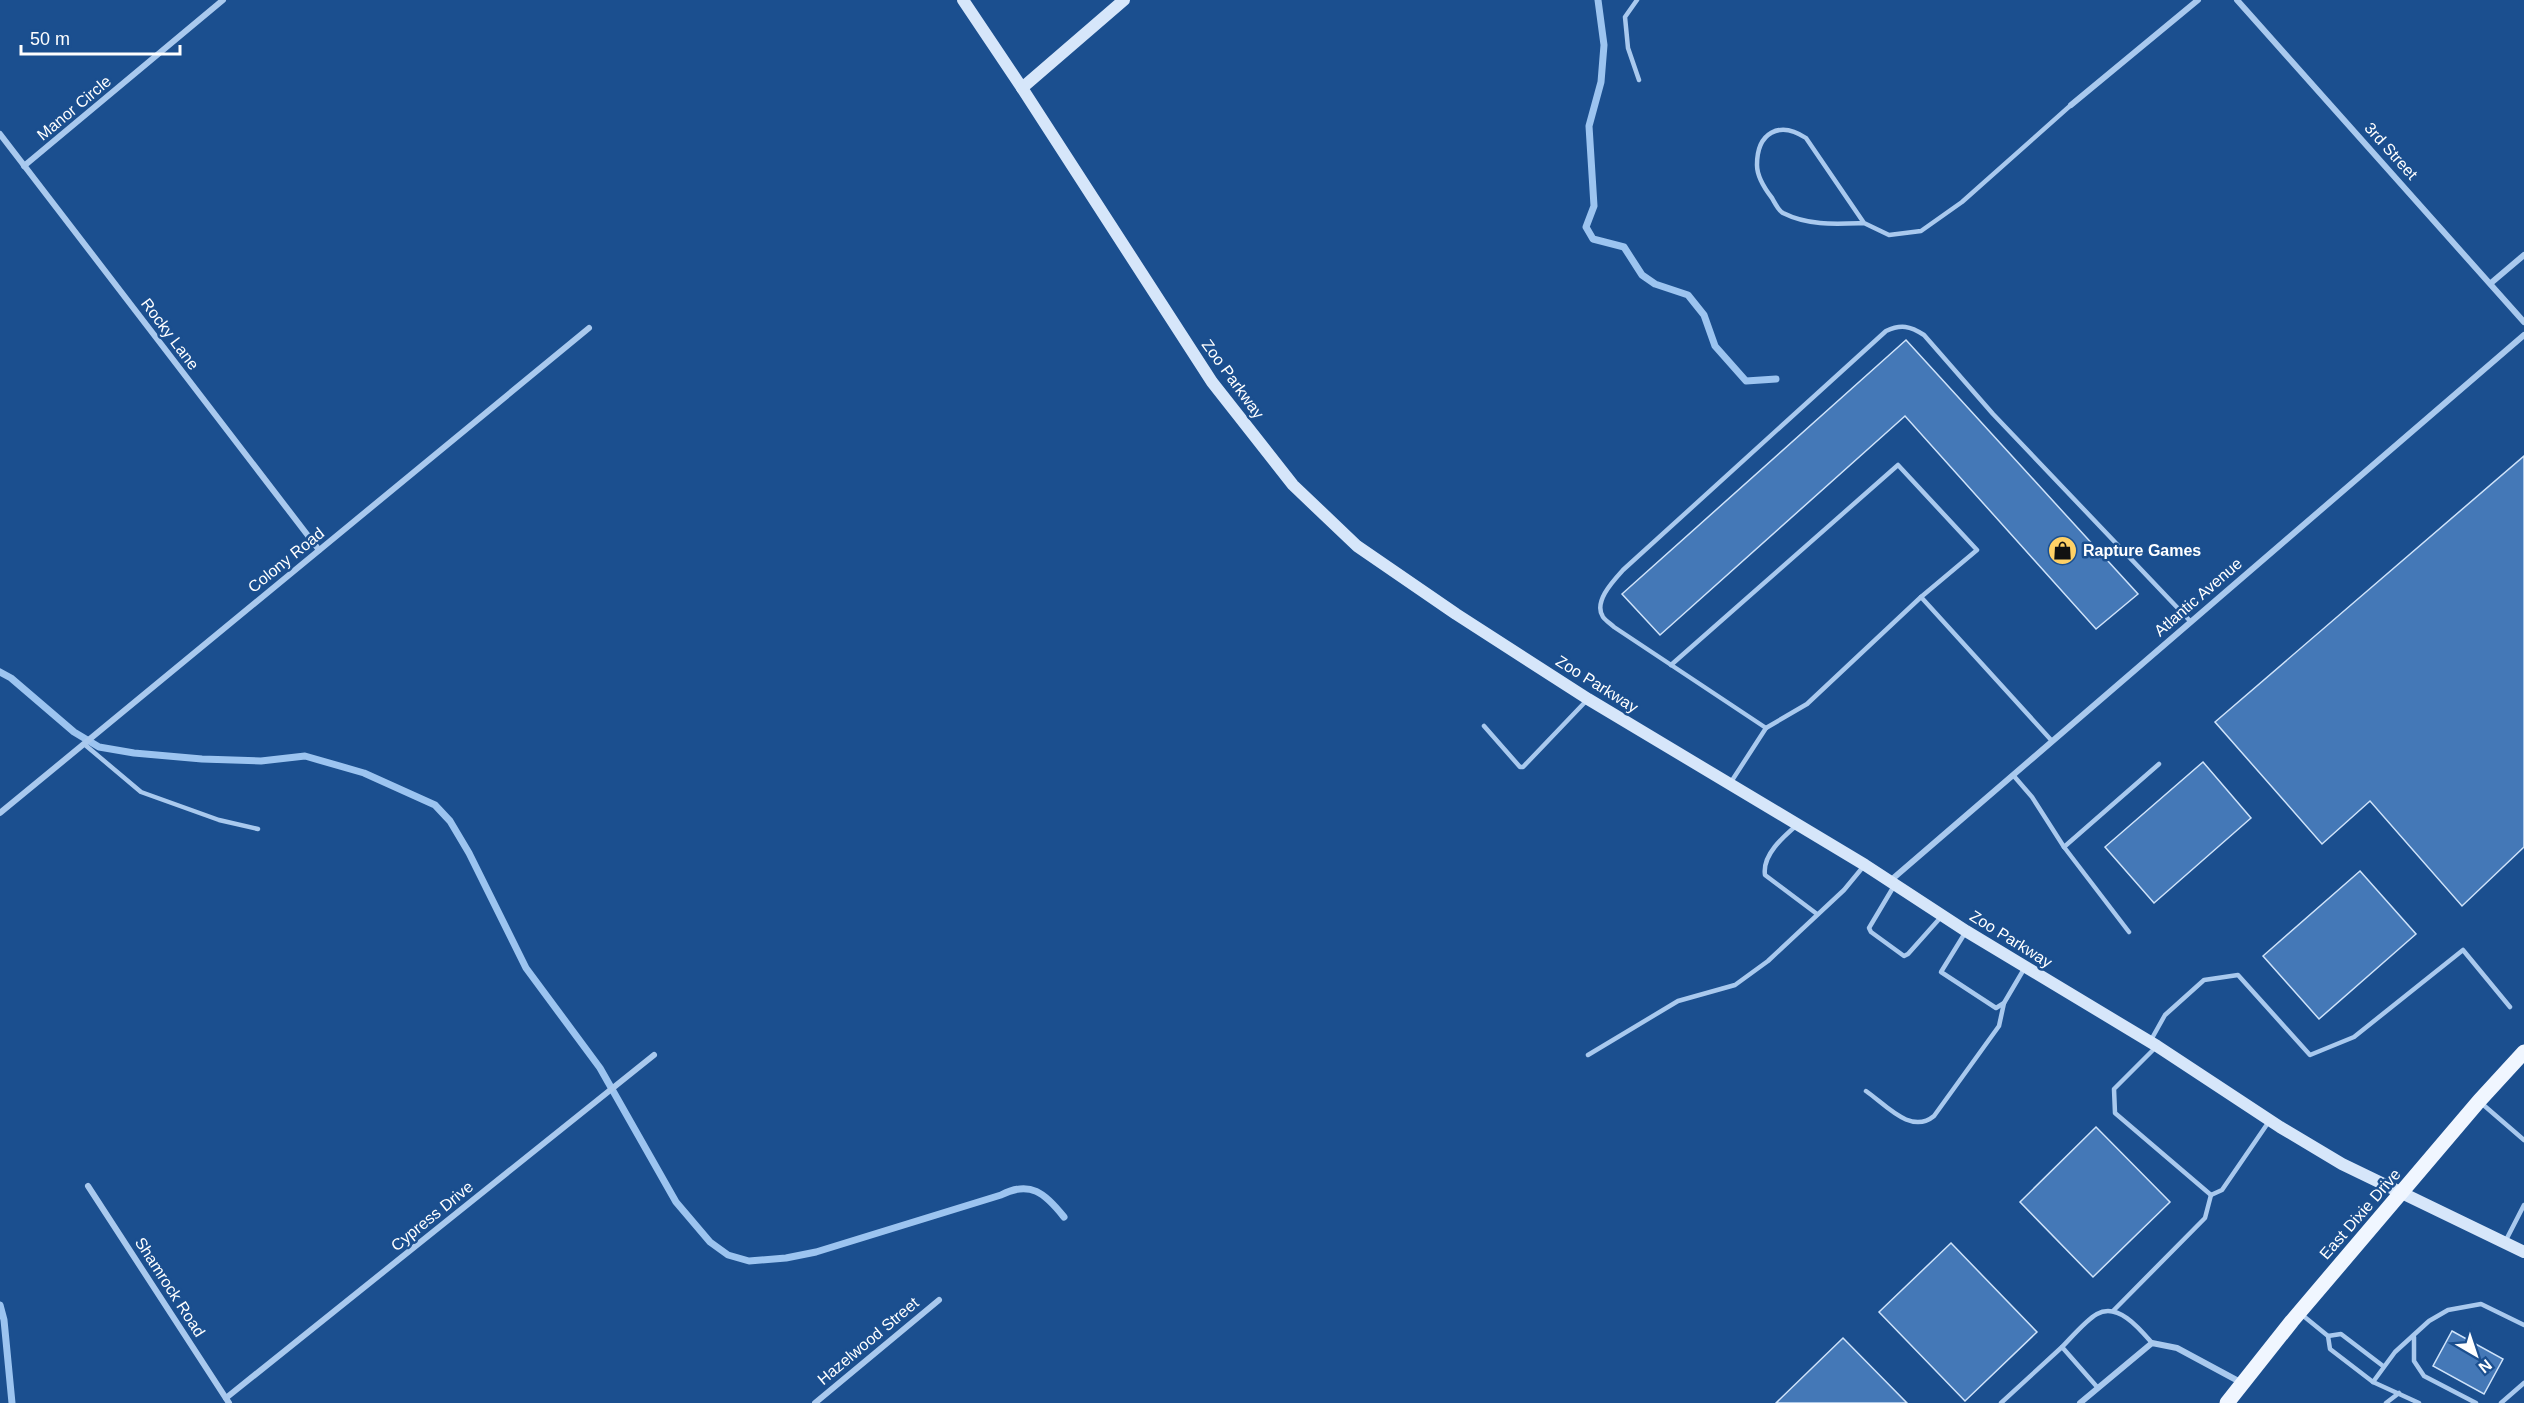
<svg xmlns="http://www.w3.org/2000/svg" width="2524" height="1403" font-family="Arial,sans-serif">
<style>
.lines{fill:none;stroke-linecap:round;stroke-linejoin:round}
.stream{stroke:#9cc4f0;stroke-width:7}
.building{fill:#4478b7;stroke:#cfe3fa;stroke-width:1.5}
.lane{stroke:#a9c9ee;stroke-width:4.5}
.street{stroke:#a9c9ee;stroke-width:6}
.secondary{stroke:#d6e6fa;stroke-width:12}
.primary{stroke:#f0f6ff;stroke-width:15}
.labels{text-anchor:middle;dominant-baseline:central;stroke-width:5;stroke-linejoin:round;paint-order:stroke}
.street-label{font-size:16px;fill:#fff;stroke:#1b4f8f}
.poi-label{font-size:16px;font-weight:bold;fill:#fff;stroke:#1b4f8f;text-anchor:start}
</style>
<rect width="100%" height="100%" fill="#1b4f8f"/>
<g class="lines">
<!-- stream -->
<g class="stream">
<polyline points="1598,0 1604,45 1601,82 1589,126 1594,206 1586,227 1593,239 1624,247 1642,275 1655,284 1688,295 1704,315 1715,346 1746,381 1776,379"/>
<path d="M0,672l11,6 63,54 25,15 35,6 68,6 59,2 44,-5 59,17 71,32 15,16 19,32 57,115 74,100 76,134 34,40 18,13 21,6 37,-3 30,-6 185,-57c29,-15 44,-2 63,22"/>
<polyline points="0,1305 4,1320 12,1403"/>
</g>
</g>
<!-- building -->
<g class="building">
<polygon points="1906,340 2138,594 2096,629 1905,416 1660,635 1622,594"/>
<polygon points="2524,456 2524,847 2462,906 2370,801 2322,844 2215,722"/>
<polygon points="2203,762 2251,818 2154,903 2105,847"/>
<polygon points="2360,871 2416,934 2319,1019 2263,956"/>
<polygon points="2096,1127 2170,1202 2093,1277 2020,1202"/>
<polygon points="1951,1243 2037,1332 1965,1401 1879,1312"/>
<polygon points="2452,1331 2503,1359 2484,1394 2433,1366"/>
<polygon points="1843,1338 1907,1403 1776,1403"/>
</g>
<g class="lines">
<!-- lane -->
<g class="lane">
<polyline points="1637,0 1625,17 1628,48 1639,80"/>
<path d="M1864,223c-28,1 -55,3 -81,-10 -5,-3 -8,-10 -11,-15 -7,-9 -15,-22 -15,-33 0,-32 22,-45 49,-27l58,85 25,12 32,-4 41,-29 109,-97"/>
<polyline points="1671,665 1898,465 1977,550 1921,597"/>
<polyline points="1484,726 1520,767 1523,767 1588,699"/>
<polyline points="1766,728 1807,704 1921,597 2052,741"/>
<polyline points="84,744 141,792 219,820 258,829"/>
<polyline points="2013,775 2032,797 2064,847 2129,932"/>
<path d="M1731,782l35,-54 -152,-101c-3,-3 -8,-6 -11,-10 -10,-15 10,-36 20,-47l263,-239c15,-7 24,-5 38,4l69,79 198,208"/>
<path d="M1797,825c-14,12 -35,30 -32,50l52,39"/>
<polyline points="2064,847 2159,764"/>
<polyline points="1894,886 1869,928 1871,932 1904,956 1908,954 1941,917"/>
<polyline points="1965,933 1941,972 1996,1008 2004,1003 2024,969"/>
<polyline points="2151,1040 2165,1015 2204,980 2238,975 2310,1055 2354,1037 2463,950 2510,1007"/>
<polyline points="2156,1047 2114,1089 2115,1113 2211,1195"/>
<polyline points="1588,1055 1678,1001 1735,985 1768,961 1844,890 1863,867"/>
<path d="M1866,1091c20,14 45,44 68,25l65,-90 5,-23"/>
<polyline points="2480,1102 2524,1140"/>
<polyline points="2211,1195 2222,1190 2270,1120"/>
<polyline points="2505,1242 2524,1205"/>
<polyline points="2113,1311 2205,1218 2211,1195"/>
<polyline points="2301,1314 2328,1336 2330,1349 2373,1382"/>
<polyline points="2328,1336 2341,1334 2383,1366"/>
<polyline points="2414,1337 2414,1361 2424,1376 2476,1403"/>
<path d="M2098,1388l-36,-41c9,-9 24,-27 35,-33 21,-12 43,15 55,29"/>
<polyline points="2001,1403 2062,1347"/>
<polyline points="2386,1403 2399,1393"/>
<polyline points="2419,1403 2373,1382 2395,1352 2429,1321 2448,1310 2481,1304 2524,1325"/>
<polyline points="2501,1403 2524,1383"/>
</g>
<!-- street -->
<g class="street">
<polyline points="2237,0 2524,322"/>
<polyline points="2071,105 2198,0"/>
<polyline points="0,134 319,550"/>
<polyline points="24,166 223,0"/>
<polyline points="2491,283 2524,255"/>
<polyline points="0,813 589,328"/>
<polyline points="1890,881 2524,335"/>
<polyline points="88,1186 229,1403"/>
<polyline points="226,1398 654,1055"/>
<polyline points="815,1403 939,1300"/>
<polyline points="2080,1403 2152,1343 2177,1348 2242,1383"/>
</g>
<!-- secondary -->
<g class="secondary">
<polyline points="963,0 1022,88 1212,382 1293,485 1357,546 1456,614 1588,699 1865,865 1966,931 2157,1046 2280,1127 2342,1164 2524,1252"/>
<polyline points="1022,88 1124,0"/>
</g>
<!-- primary -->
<polyline class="primary" points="2227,1403 2292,1321 2479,1101 2524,1052"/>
</g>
<!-- icons -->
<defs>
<symbol id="shop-disc" viewBox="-11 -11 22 22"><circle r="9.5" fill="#ffd166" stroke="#1b4f8f"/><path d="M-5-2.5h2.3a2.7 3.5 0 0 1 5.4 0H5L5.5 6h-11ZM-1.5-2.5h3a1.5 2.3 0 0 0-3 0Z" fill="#111"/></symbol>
</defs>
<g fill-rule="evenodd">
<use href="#shop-disc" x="2046" y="534" width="33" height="33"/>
</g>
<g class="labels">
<!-- street labels -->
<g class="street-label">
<text transform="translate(74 108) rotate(-40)">Manor Circle</text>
<text transform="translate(2391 151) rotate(48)">3rd Street</text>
<text transform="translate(170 334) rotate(53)">Rocky Lane</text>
<text transform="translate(1233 379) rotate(54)">Zoo Parkway</text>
<text transform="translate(286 560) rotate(-39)">Colony Road</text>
<text transform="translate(2198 597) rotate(-41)">Atlantic Avenue</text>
<text transform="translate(1597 684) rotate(32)">Zoo Parkway</text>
<text transform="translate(2011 939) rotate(32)">Zoo Parkway</text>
<text transform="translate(2360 1214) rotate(-49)">East Dixie Drive</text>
<text transform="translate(432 1216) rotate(-39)">Cypress Drive</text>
<text transform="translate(170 1287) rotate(57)">Shamrock Road</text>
<text transform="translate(868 1341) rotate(-40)">Hazelwood Street</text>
</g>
<!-- poi labels -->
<g class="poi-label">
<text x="2083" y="550">Rapture Games</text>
</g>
</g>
<!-- north arrow -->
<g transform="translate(2476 1355) rotate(141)" stroke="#1b4f8f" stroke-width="4.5" paint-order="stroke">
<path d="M0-4.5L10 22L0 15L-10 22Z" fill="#ffffff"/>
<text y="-9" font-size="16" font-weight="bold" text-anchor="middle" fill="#ffffff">N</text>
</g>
<!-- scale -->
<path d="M21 45v9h159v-9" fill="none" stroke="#ffffff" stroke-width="3"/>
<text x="30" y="45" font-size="18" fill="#ffffff" stroke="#1b4f8f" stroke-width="4.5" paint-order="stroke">50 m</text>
</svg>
